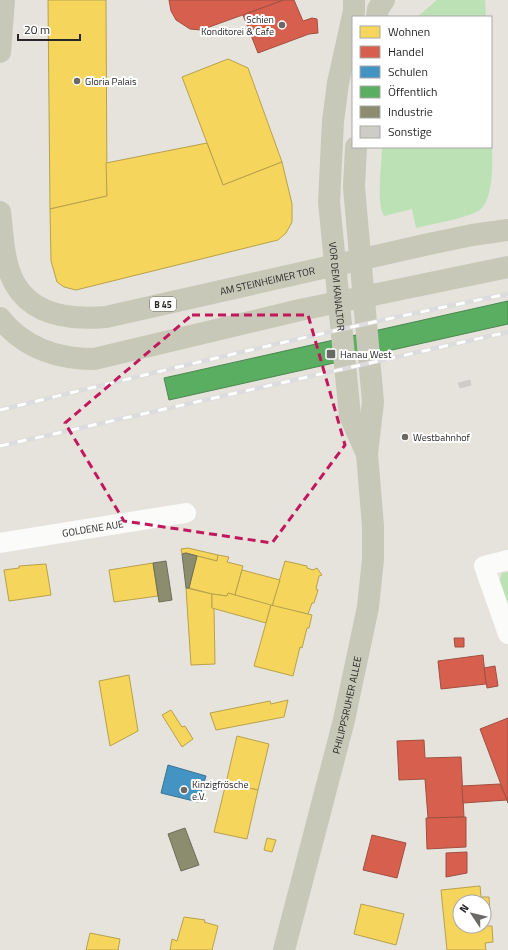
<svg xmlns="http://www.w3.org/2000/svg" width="508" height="950" font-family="'Titillium Web',sans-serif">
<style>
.green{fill:#bce1b4}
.homes{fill:#f6d55c;stroke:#b8a14c}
.shops{fill:#d6604d;stroke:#a24f42}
.schools{fill:#4393c3;stroke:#3b7394}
.public{fill:#5aae61;stroke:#4b8650}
.industry{fill:#8c8c6e;stroke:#6e6e59}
.building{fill:#ceccc7;stroke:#d0cec8}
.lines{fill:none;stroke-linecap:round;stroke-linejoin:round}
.minor{stroke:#fbfbfa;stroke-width:20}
.major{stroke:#c7c8b7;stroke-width:22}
.rail-casing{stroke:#dcdbdd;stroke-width:4.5}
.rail{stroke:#fff;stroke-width:3;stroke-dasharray:9;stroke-linecap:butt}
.marked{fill:none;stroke:#c2185b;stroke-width:3;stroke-dasharray:8 5;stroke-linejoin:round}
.poi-dot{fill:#6a6966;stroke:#fff;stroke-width:1.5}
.labels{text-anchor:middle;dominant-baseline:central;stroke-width:4;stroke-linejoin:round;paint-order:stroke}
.shield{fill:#fff;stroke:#686868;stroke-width:1}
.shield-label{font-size:9px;font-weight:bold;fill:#272727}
.poi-label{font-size:10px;fill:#272727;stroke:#fff;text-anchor:start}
.street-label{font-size:10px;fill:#272727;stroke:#fff}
</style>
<rect width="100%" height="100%" fill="#e5e3dc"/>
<!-- green -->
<g class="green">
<polygon points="437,0 485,0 486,17 417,17"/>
<path d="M491,128c1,20 5,67 -10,81 -11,9 -50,15 -65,19l-4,-19 -28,7c-8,-14 -2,-52 -2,-69h109z"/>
<polygon points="508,572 508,619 497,590 502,573"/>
</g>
<!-- homes -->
<g class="homes">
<polygon points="48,0 106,0 107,196 50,209"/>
<polygon points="228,59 248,68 282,162 223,185 182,77"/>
<polygon points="207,143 223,185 282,162 292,204 292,222 286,233 278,240 76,290 64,287 57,282 51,261 50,209 107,196 106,163"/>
<polygon points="188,548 218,555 217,561 186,553 182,554 181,549"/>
<polygon points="218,555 229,557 227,562 243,566 235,595 228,593 227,596 212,594 189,588 197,556 217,561"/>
<polygon points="285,561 307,566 307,568 313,570 317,568 322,575 319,576 316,589 318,590 314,603 312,603 308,614 272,606"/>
<polygon points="153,563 158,596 114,602 109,570"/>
<polygon points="46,564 51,595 9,601 4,570 19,568 19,566"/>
<polygon points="242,570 280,580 272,606 235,595"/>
<polygon points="186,588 212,594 212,608 214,608 215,664 191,665"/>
<polygon points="228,593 271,605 266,623 212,608 212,594 227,596"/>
<polygon points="271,605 312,615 309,628 307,628 302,648 300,647 293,676 254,666"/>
<polygon points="129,675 138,731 110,746 99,681"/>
<polygon points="288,700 284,717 216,730 210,713 270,701 271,704"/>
<polygon points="171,710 182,727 185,726 193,739 182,747 162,715"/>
<polygon points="237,736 269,744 258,790 226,783"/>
<polygon points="226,783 258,790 247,839 214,832"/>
<polygon points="267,838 276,840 272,852 264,850"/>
<polygon points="480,886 481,897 489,897 490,913 484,913 484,902 460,902 460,926 492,926 493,942 485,943 486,950 447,950 441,890"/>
<polygon points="361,904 404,914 396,945 354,934"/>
<polygon points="184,917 205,920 204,922 218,926 212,950 170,950 172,939 177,941"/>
<polygon points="90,933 120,939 118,950 86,950"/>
</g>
<!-- shops -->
<g class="shops">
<polygon points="169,0 284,0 201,30 190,29 176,20 171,11"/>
<polygon points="284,0 294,0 303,21 312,18 317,19 318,33 309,34 258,53 243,15"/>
<polygon points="454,638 464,638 464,647 455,647"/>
<polygon points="483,655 486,684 441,689 438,661"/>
<polygon points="495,666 498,686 487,688 484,668"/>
<polygon points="508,718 508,803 480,729"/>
<polygon points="424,740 425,758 461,757 464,817 428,818 425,779 399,780 397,741"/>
<polygon points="500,784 507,800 463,803 462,786"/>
<polygon points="466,817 466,847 427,849 426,818"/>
<polygon points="372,835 406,843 397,878 363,870"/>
<polygon points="467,852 467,873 446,877 446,853"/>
</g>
<!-- schools -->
<polygon class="schools" points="168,765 206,776 198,802 161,793"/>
<!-- public -->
<polygon class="public" points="508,301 508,324 169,400 164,378"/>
<!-- industry -->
<g class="industry">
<polygon points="186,553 197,556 189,588 186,588 182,554"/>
<polygon points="166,561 172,600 159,602 153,563"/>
<polygon points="185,828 199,865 181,871 168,834"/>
</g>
<!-- building -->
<g class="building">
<polygon points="470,380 471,385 460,388 458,383"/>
<polygon points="407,434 408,440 402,441 401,435"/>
</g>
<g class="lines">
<!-- minor -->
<g class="minor">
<path id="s1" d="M0,543l186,-30"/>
<polyline points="508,560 484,566 508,634"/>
</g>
<!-- major -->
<g class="major">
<path id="s2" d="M354,0v11l-16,72 -5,38 -4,81 21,214 17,38"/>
<polyline points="377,17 378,9 384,0"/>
<polyline points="0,52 4,0"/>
<path id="s3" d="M0,212c3,23 3,51 15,72 19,33 58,36 91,33l323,-73 43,-9 36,-5"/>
<path d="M0,318c24,30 57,41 94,41l206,-49 208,-43"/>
<path id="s4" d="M284,950l60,-230 24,-113 5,-48v-33l-6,-72 6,-52 -19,-215 2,-40"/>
</g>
<defs>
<g id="rail">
<path d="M0,410c169,-41 337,-82 508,-116"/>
<polyline points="0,446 508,332"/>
</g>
</defs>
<!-- rail casing -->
<use href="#rail" class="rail-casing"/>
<!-- rail -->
<use href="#rail" class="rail"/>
</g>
<!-- marked area -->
<path class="marked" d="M192,315h116l37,130 -73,98 -148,-22 -59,-98z"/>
<!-- markers -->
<g class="poi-dot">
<circle cx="282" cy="25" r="4"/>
<circle cx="77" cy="81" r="4"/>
<rect x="326" y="349" width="10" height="10" rx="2"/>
<circle cx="405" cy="437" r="4"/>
<circle cx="184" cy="790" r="4"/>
</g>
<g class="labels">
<!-- shield labels -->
<rect class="shield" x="150" y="297" width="26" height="14" rx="3"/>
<g class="shield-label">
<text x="163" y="304">B 45</text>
</g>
<!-- poi labels -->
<g class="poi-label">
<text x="274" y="19" text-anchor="end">Schien<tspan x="274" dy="12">Konditorei &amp; Cafe</tspan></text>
<text x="85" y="81">Gloria Palais</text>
<text x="340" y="354">Hanau West</text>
<text x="413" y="437">Westbahnhof</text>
<text x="192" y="784">Kinzigfrösche<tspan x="192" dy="12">e.V.</tspan></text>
</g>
<!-- street labels -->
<g class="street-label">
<text stroke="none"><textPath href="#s3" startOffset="342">AM STEINHEIMER TOR</textPath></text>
<text stroke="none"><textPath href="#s2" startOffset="289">VOR DEM KANALTOR</textPath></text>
<text stroke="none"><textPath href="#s1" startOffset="94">GOLDENE AUE</textPath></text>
<text stroke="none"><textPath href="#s4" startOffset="253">PHILIPPSRUHER ALLEE</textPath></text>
</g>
</g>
<!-- legend -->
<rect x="352" y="16" width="140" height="132" fill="#ffffff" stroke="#a9a9a9"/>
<rect x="360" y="26" width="20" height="12" fill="#f6d55c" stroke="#a9a9a9"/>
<text x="388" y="36" font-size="12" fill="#272727">Wohnen</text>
<rect x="360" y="46" width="20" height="12" fill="#d6604d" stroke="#a9a9a9"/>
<text x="388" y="56" font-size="12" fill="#272727">Handel</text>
<rect x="360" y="66" width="20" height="12" fill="#4393c3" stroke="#a9a9a9"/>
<text x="388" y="76" font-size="12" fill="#272727">Schulen</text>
<rect x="360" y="86" width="20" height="12" fill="#5aae61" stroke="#a9a9a9"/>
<text x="388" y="96" font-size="12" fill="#272727">Öffentlich</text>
<rect x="360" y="106" width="20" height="12" fill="#8c8c6e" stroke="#a9a9a9"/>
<text x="388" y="116" font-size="12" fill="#272727">Industrie</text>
<rect x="360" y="126" width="20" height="12" fill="#ceccc7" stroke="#a9a9a9"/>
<text x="388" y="136" font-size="12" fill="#272727">Sonstige</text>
<!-- north arrow -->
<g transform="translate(472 914) rotate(305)"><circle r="19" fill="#ffffff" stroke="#a9a9a9"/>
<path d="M0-3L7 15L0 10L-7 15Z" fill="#6a6966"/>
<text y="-6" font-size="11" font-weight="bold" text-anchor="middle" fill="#272727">N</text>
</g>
<!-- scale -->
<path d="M18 34v6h62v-6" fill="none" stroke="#272727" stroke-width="2"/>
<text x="24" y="34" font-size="12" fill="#272727" stroke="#ffffff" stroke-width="3" paint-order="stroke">20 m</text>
</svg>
